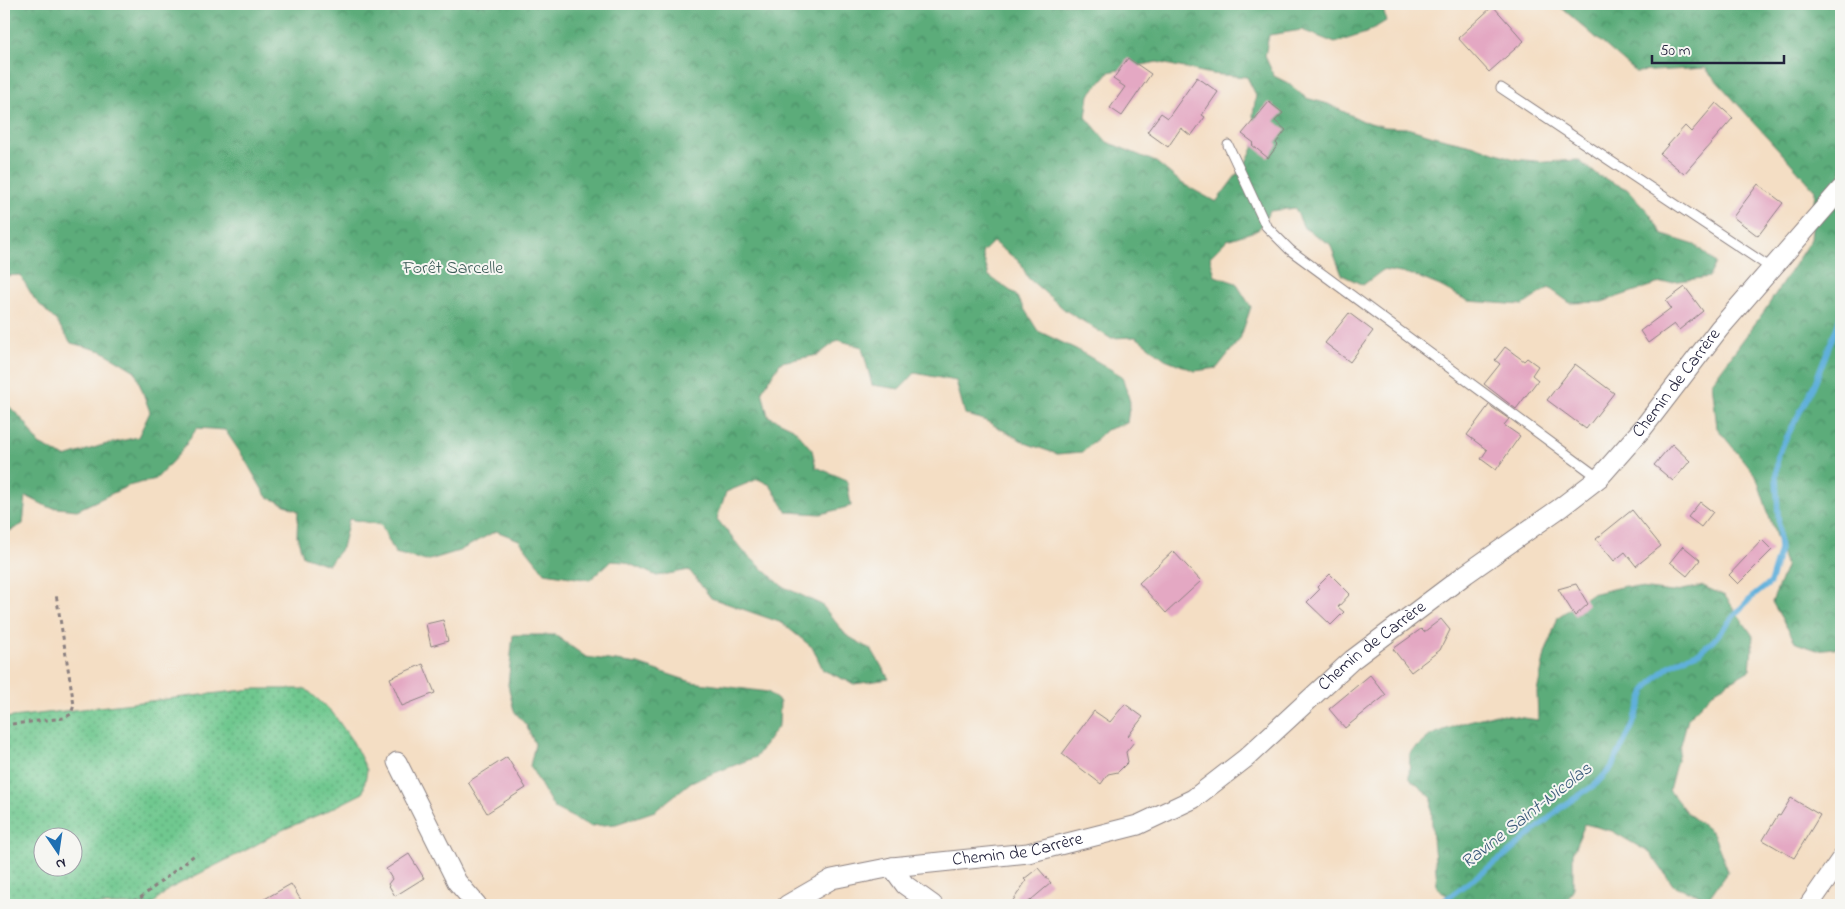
<svg xmlns="http://www.w3.org/2000/svg" width="1845" height="909" font-family="'Indie Flower',sans-serif">
<style>
.grass{fill:url(#grass-dots);stroke:#487565;fill-rule:evenodd}
.forest{fill:url(#forest-crowns);stroke:#3e675a;fill-rule:evenodd}
.lines{fill:none;stroke-linecap:round;stroke-linejoin:round}
.stream{stroke:#61b0db;stroke-width:5.5}
.building{fill:#e4a8c3}
.service-casing{stroke:#8b8080;stroke-width:11}
.minor-casing{stroke:#8b8080;stroke-width:21}
.path{stroke:#8b8080;stroke-width:3;stroke-dasharray:4 4;stroke-linecap:butt}
.service{stroke:#fff;stroke-width:9}
.minor{stroke:#fff;stroke-width:19}
.labels{text-anchor:middle;dominant-baseline:central;stroke-width:4;stroke-linejoin:round;paint-order:stroke}
.park-label{font-size:18px;fill:#3d5c58;stroke:#f6f6f2}
.street-label{font-size:18px;fill:#22223b;stroke:#f6f6f2}
.water-label{font-size:19px;font-style:italic;fill:#3b5b7b;stroke:#f6f6f2}
</style>
<defs>
<pattern id="grass-dots" width="8" height="8" patternUnits="userSpaceOnUse" patternTransform="scale(1.25)"><rect width="8" height="8" fill="#6fc88f"/><path d="M2 2h.1M6 6h.1" fill="none" stroke="#5ba276" stroke-width="1.8" stroke-linecap="round"/></pattern>
<pattern id="forest-crowns" width="20" height="18" patternUnits="userSpaceOnUse" patternTransform="scale(1.25)"><rect width="20" height="18" fill="#5bac7a"/><path d="M2 6a3 3 0 1 1 6 0M12 15a3 3 0 1 1 6 0" fill="none" stroke="#4b8c65"/></pattern>
</defs>
<rect width="100%" height="100%" fill="#f6f6f2"/>
<filter id="ink" filterUnits="userSpaceOnUse"><feTurbulence type="fractalNoise" baseFrequency=".02" numOctaves="2"/><feDisplacementMap in="SourceGraphic" scale="10" xChannelSelector="R" yChannelSelector="G"/><feConvolveMatrix kernelMatrix="1 2 1 2 8 2 1 2 1" color-interpolation-filters="sRGB"/></filter>
<filter id="wash" filterUnits="userSpaceOnUse"><feTurbulence type="fractalNoise" baseFrequency=".0096" numOctaves="4" result="noise"/><feDisplacementMap in="SourceGraphic" scale="20" xChannelSelector="R" yChannelSelector="G"/><feGaussianBlur stdDeviation="1.12" result="paint"/><feColorMatrix in="noise" values="0 0 0 0 0 0 0 0 0 0 0 0 0 0 0 0 0 1.4 0 .05"/><feComposite in="paint" operator="in"/></filter>
<g filter="url(#wash)">
<rect width="100%" height="100%" fill="#f4dec4"/>
<!-- grass -->
<path class="grass" d="M253,689h53l26,23 21,30 14,28 -4,23 -38,19 -45,19 -28,16 -83,42 -17,16h-148v-187zM42,836h30v30h-30z"/>
<!-- forest -->
<g class="forest">
<path d="M4,4h1378l4,17 -20,12 -31,10 -33,-13 -33,5 -4,21 9,20 14,7 18,15 22,6 35,17 22,6 22,1 30,9 43,10 34,12 32,3 32,-2 21,16 28,13 23,25 13,21 32,10 21,18 -7,14 -53,7 -54,18 -32,1 -21,-15 -26,17 -55,-4 -28,-15 -27,-11 -30,-5 -20,15 -21,-10 -12,-31 -26,-16 -9,-20 -25,3 -12,19 -31,10 -17,17 5,19 21,7 15,24 -11,32 -23,29 -22,3 -30,-12 -29,-22 -26,1 -45,-28 -37,-32 -8,-16 -27,-20 -11,11 7,23 26,18 23,37 38,18 46,27 8,26 -3,21 -21,7 -23,22 -26,2 -29,-10 -42,-23 -21,-7 -9,-33 -41,-8 -15,16 -28,-4 -10,-38 -24,-7 -20,15 -37,7 -19,29 6,25 25,12 19,22 4,17 31,13 4,26 -30,8 -34,-2 -17,-27 -12,-6 -32,13 -9,27 26,32 39,35 40,19 24,30 26,15 17,29 -35,5 -31,-14 -10,-22 -31,-25 -71,-25 -22,-28 -32,6 -32,-14 -14,-1 -21,19 -45,-7 -26,-33 -23,-9 -37,20 -33,10 -31,-8 -14,-28 -32,-6 -7,29 -14,17 -25,-9 -6,-20 1,-25 -32,-15 -22,-38 -19,-28 -28,-2 -17,25 -24,26 -28,7 -51,24 -29,-3 -22,-11 -3,28 -19,10v-133l21,21 14,22 26,13 38,-12 35,-8 12,-25 -15,-41 -33,-20 -31,-8 -14,-21 -22,-22 -15,-25 -16,1zM1157,62l54,12 36,3 9,18 -3,20 5,23 -12,24 -30,40 -33,-18 -27,-22 -49,-20 -21,-25 3,-22 20,-23z"/>
<polygon points="1557,4 1841,4 1841,647 1817,650 1796,643 1772,602 1786,567 1756,476 1717,428 1712,382 1765,310 1811,239 1815,190 1705,68 1636,72"/>
<path d="M1625,586l47,6 31,-6 22,10 28,40 -3,34 -33,19 -29,29 -19,72 17,22 27,21 15,38 -20,28 -35,-14 -23,-32 -38,-22 -27,-7 -12,28v38l-8,15h-107l-21,-18c-1,-30 -7,-59 -5,-89l-23,-20 1,-25 21,-18 34,-13 31,-8 42,6 -1,-28 8,-38 13,-37 33,-23z"/>
<polygon points="513,635 555,635 586,657 638,664 692,682 768,692 780,702 779,725 756,757 691,782 655,811 616,824 590,826 554,808 530,766 535,744 526,725 514,711 508,685"/>
</g>
<g class="lines">
<!-- stream -->
<polyline class="stream" points="1438,905 1512,850 1563,806 1596,784 1611,768 1632,727 1645,691 1656,678 1668,667 1682,659 1700,652 1714,640 1738,611 1751,598 1770,583 1780,550 1776,476 1778,454 1814,385 1838,324 1841,311"/>
</g>
<g id="blocks">
<!-- building -->
<g class="building">
<polygon points="1493,6 1524,41 1489,72 1458,38"/>
<polygon points="1128,58 1151,74 1122,116 1110,108 1125,87 1113,79"/>
<polygon points="1197,77 1218,92 1202,115 1205,117 1191,136 1181,128 1168,147 1147,132 1161,113 1168,118"/>
<polygon points="1269,102 1283,113 1275,121 1286,130 1276,143 1278,145 1268,158 1252,145 1254,143 1242,134"/>
<polygon points="1716,103 1733,118 1684,174 1660,154 1685,126 1691,132"/>
<polygon points="1758,184 1783,203 1758,236 1733,217"/>
<polygon points="1685,287 1703,311 1679,330 1674,324 1648,343 1640,331 1671,308 1666,301"/>
<polygon points="1349,313 1373,331 1350,362 1325,343"/>
<polygon points="1505,347 1524,361 1527,358 1538,366 1532,375 1538,380 1516,409 1484,384 1500,364 1495,360"/>
<polygon points="1575,364 1614,393 1586,429 1547,400"/>
<polygon points="1489,405 1509,419 1504,425 1520,436 1496,470 1481,459 1487,450 1467,435"/>
<polygon points="1672,444 1690,461 1673,481 1654,465"/>
<polygon points="1700,502 1713,512 1701,527 1688,517"/>
<polygon points="1632,510 1661,546 1636,566 1625,552 1614,561 1596,539"/>
<polygon points="1762,540 1772,550 1738,584 1729,575"/>
<polygon points="1683,546 1700,560 1687,576 1670,562"/>
<polygon points="1173,551 1201,581 1166,613 1139,583"/>
<polygon points="1330,574 1350,594 1338,607 1344,612 1331,625 1307,602 1319,590 1317,587"/>
<polygon points="1576,584 1588,604 1575,616 1558,589"/>
<polygon points="1441,619 1450,630 1440,650 1411,672 1393,649 1421,629 1424,632"/>
<polygon points="443,620 448,641 431,646 426,624"/>
<polygon points="423,664 435,693 402,706 390,678"/>
<polygon points="1370,675 1386,695 1345,728 1329,709"/>
<polygon points="1125,704 1143,717 1128,736 1134,742 1126,752 1128,762 1118,772 1108,774 1101,784 1062,754 1094,711 1110,722"/>
<polygon points="507,757 526,788 487,813 468,782"/>
<polygon points="1791,798 1820,815 1794,858 1763,840 1778,815 1780,816"/>
<polygon points="409,854 424,878 395,896 388,884 392,879 386,869"/>
<polygon points="1038,868 1051,883 1025,905 1010,905 1026,881 1024,879"/>
<polygon points="291,884 304,905 254,905"/>
</g>
</g>
</g>
<g filter="url(#ink)">
<use href="#blocks" fill-opacity="0" stroke="#8b8080" stroke-width="1"/>
<g class="lines">
<defs>
<g id="service">
<polyline points="1501,88 1771,268"/>
<polyline points="1228,145 1266,226 1290,250 1599,478"/>
</g>
<g id="minor">
<polyline points="397,762 457,882 477,905"/>
<polyline points="892,867 905,885 933,905"/>
<path id="s1" d="M787,905l45,-26 60,-12 136,-14 110,-28 55,-26 53,-41 106,-98 114,-86 94,-66 39,-30 44,-50 76,-99 122,-140"/>
<polyline points="1809,905 1841,859"/>
</g>
</defs>
<!-- service casing -->
<use href="#service" class="service-casing"/>
<!-- minor casing -->
<use href="#minor" class="minor-casing"/>
<!-- path -->
<g class="path">
<polyline points="4,725 64,718 71,714 74,705 56,594"/>
<polyline points="126,905 139,899 197,853"/>
</g>
<!-- service -->
<use href="#service" class="service"/>
<!-- minor -->
<use href="#minor" class="minor"/>
</g>
</g>
<g class="labels">
<!-- park labels -->
<g class="park-label">
<text x="453" y="269">Forêt Sarcelle</text>
</g>
<!-- street labels -->
<g class="street-label">
<text stroke="none"><textPath href="#s1" startOffset="1065">Chemin de Carrère</textPath></text>
<text stroke="none"><textPath href="#s1" startOffset="660">Chemin de Carrère</textPath></text>
<text stroke="none"><textPath href="#s1" startOffset="240">Chemin de Carrère</textPath></text>
</g>
<!-- water labels -->
<g class="water-label">
<text transform="translate(1527 816) rotate(-38)">Ravine Saint-Nicolas</text>
</g>
</g>
<!-- margin -->
<rect width="1845" height="909" fill="none" stroke="#f6f6f2" stroke-width="20"/>
<!-- north arrow -->
<g transform="translate(58 852) rotate(167)"><circle r="24" fill="#f6f6f2" stroke="#a1a1a9"/>
<path d="M0-4L9 19L0 12L-9 19Z" fill="#1f6fb2"/>
<text y="-8" font-size="14" font-weight="bold" text-anchor="middle" fill="#22223b">N</text>
</g>
<!-- scale -->
<path d="M1652 55v8h132v-8" fill="none" stroke="#22223b" stroke-width="2.5"/>
<text x="1660" y="55" font-size="15" fill="#22223b" stroke="#f6f6f2" stroke-width="4" paint-order="stroke">50 m</text>
</svg>
